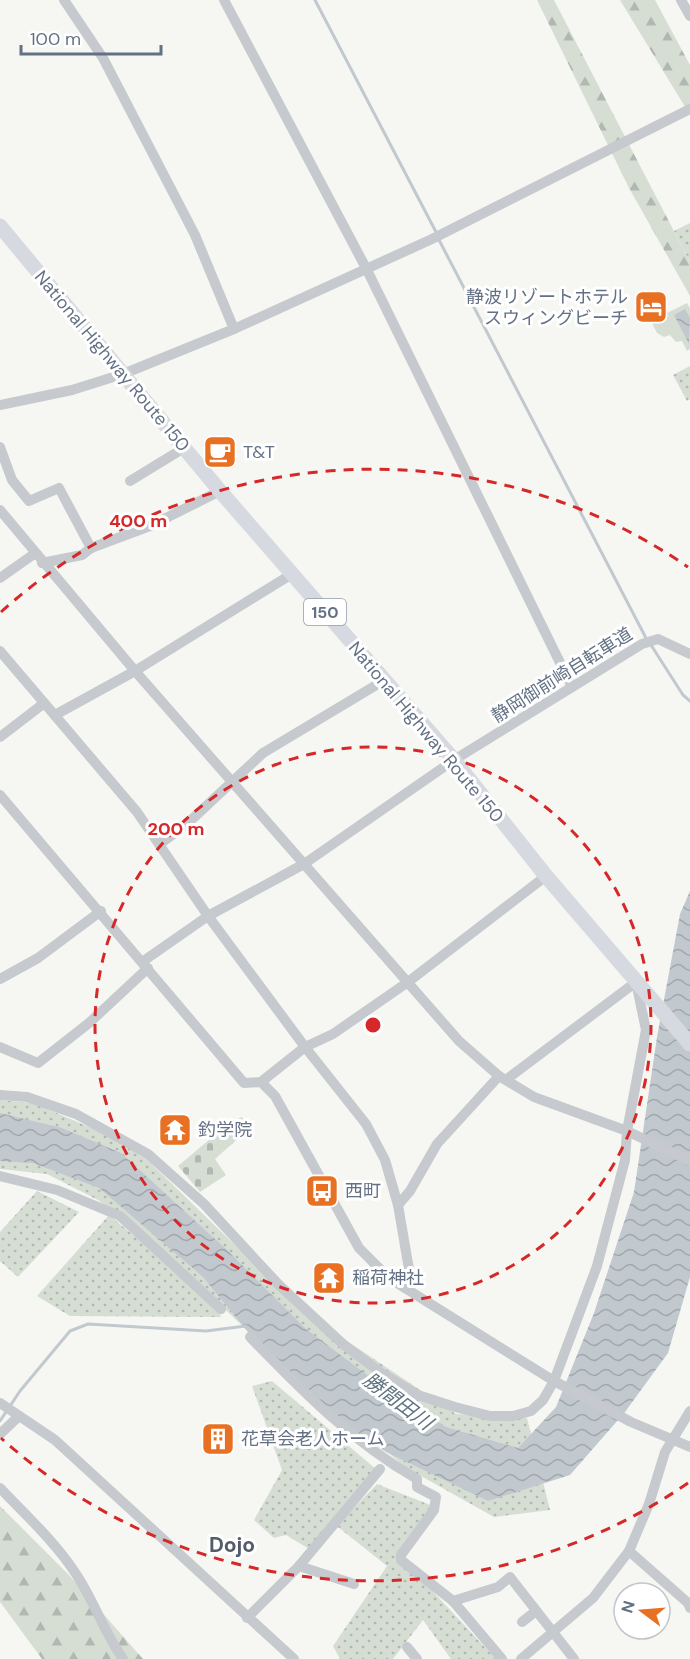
<svg xmlns="http://www.w3.org/2000/svg" width="690" height="1659" font-family="'DM Sans','Noto Sans JP',sans-serif">
<style>
.grass{fill:url(#grass-dots)}
.forest{fill:url(#forest-firs)}
.cemetery{fill:url(#cemetery-stones)}
.garden{fill:#d6ded4}
.water{fill:url(#water-waves)}
.lines{fill:none;stroke-linecap:round;stroke-linejoin:round}
.stream{stroke:#c1c9cf;stroke-width:3}
.minor{stroke:#c6c9cd;stroke-width:10}
.highway{stroke:#d6d9df;stroke-width:15}
.ring{fill:none;stroke:#d62828;stroke-width:3;stroke-dasharray:10 8}
.labels{text-anchor:middle;dominant-baseline:central;stroke-width:6;stroke-linejoin:round;paint-order:stroke}
.shield{fill:#fff;stroke:#929caa;stroke-width:1.5}
.shield-label{font-size:16px;font-weight:bold;fill:#647185}
.poi-label{font-size:18px;fill:#647185;stroke:#fff;text-anchor:start}
.street-label{font-size:18px;fill:#647185;stroke:#fff}
.water-label{font-size:20px;font-style:italic;fill:#607381;stroke:#fff}
.quarter-label{font-size:21px;font-weight:bold;fill:#535c6a;stroke:#fff}
.centre{fill:#d62828;stroke:#fff;stroke-width:3}
.ring-label{font-size:18px;text-anchor:middle;font-weight:bold;fill:#d62828;stroke:#fff;stroke-width:6;stroke-linejoin:round;paint-order:stroke}
</style>
<defs>
<pattern id="grass-dots" width="8" height="8" patternUnits="userSpaceOnUse" patternTransform="scale(1.5)"><rect width="8" height="8" fill="#d6ded4"/><path d="M2 2h.1M6 6h.1" fill="none" stroke="#b1b8b2" stroke-width="1.8" stroke-linecap="round"/></pattern>
<pattern id="forest-firs" width="22" height="20" patternUnits="userSpaceOnUse" patternTransform="scale(1.5)"><rect width="22" height="20" fill="#d6ded4"/><path d="M5 1l3.5 6h-7zM16 11l3.5 6h-7z" fill="#b1b8b2"/></pattern>
<pattern id="cemetery-stones" width="16" height="16" patternUnits="userSpaceOnUse" patternTransform="scale(1.5)"><rect width="16" height="16" fill="#d6ded4"/><path d="M2 7V4a2 2 0 0 1 4 0v3zM10 15v-3a2 2 0 0 1 4 0v3z" fill="#b1b8b2"/></pattern>
<pattern id="water-waves" width="16" height="10" patternUnits="userSpaceOnUse" patternTransform="scale(1.5)"><rect width="16" height="10" fill="#c1c9cf"/><path d="M0 5q4-4 8 0t8 0" fill="none" stroke="#a0a8ae"/></pattern>
</defs>
<rect width="100%" height="100%" fill="#f6f7f3"/>
<!-- grass -->
<g class="grass">
<polygon points="690,223 690,262 674,231"/>
<polygon points="690,366 690,399 687,401 673,375"/>
<polygon points="0,1100 33,1103 132,1145 304,1312 456,1414 527,1418 550,1510 494,1517 405,1467 268,1350 153,1241 98,1200 47,1174 0,1169"/>
<polygon points="37,1191 79,1212 18,1277 0,1261 0,1232"/>
<polygon points="109,1215 216,1304 221,1317 70,1316 37,1296"/>
<polygon points="272,1381 376,1469 346,1516 377,1484 433,1506 398,1554 496,1659 451,1659 423,1620 393,1659 340,1659 333,1646 387,1566 338,1527 314,1552 286,1535 274,1538 254,1520 282,1470 252,1386"/>
</g>
<!-- forest -->
<g class="forest">
<polygon points="537,0 554,0 690,262 690,296 629,188"/>
<polygon points="620,0 655,0 690,65 690,115"/>
<polygon points="0,1506 70,1576 143,1659 42,1659 0,1602"/>
</g>
<!-- cemetery -->
<polygon class="cemetery" points="242,1117 250,1128 215,1159 226,1175 200,1192 178,1166 229,1123"/>
<!-- garden -->
<polygon class="garden" points="687,303 690,308 690,349 687,351 682,341 676,342 670,335 664,337 657,333 651,321"/>
<!-- water -->
<g class="water">
<polygon points="685,309 690,318 689,344 674,315"/>
<polygon points="690,891 690,1277 668,1353 625,1412 570,1475 488,1501 386,1452 322,1411 260,1347 203,1277 99,1188 33,1163 0,1161 0,1113 62,1128 121,1153 226,1249 306,1329 390,1392 446,1427 518,1448 556,1407 594,1313 634,1192 657,1037 680,914"/>
</g>
<g class="lines">
<!-- stream -->
<g class="stream">
<polyline points="315,0 436,232"/>
<polyline points="438,238 647,640"/>
<polyline points="651,645 683,695 690,701"/>
<polyline points="0,1421 20,1391 70,1331 88,1324 206,1331 246,1326"/>
</g>
<!-- minor -->
<g class="minor">
<polyline points="64,0 103,58 195,235 234,329"/>
<polyline points="224,0 367,270 572,687"/>
<polyline points="681,0 690,16"/>
<polyline points="0,405 72,390 123,374 234,329 432,239 690,109"/>
<polyline points="0,447 12,480 29,501 59,488 91,548 82,555 42,563"/>
<polyline points="130,481 184,448"/>
<polyline points="0,510 135,671 459,1041 499,1076 534,1097 627,1131 690,1161"/>
<polyline points="91,548 150,526 220,491"/>
<polyline points="0,578 34,554"/>
<polyline points="0,651 137,812 208,916 305,1047 366,1124 385,1160 398,1205 410,1275 405,1288"/>
<polyline points="55,715 135,671 292,574"/>
<polyline points="0,737 43,704"/>
<polyline points="0,795 244,1083 261,1082 305,1047 333,1034 408,982 546,876"/>
<polyline points="160,844 188,823 263,753 383,681"/>
<polyline points="142,962 208,916 304,864 454,760 642,644 658,639 690,654"/>
<polyline points="0,979 38,958 101,911"/>
<polyline points="0,1047 38,1063 89,1023 148,968"/>
<polyline points="261,1082 275,1096 359,1248 389,1278 554,1381 631,1422 690,1447"/>
<polyline points="0,1095 27,1097 76,1114 148,1154 204,1204 279,1285 344,1345 383,1374 418,1395 455,1407 490,1416 513,1416 531,1411 543,1400 554,1381 597,1266 625,1160 627,1131 646,1030 636,982 507,1079"/>
<polyline points="0,1176 57,1190 120,1216 221,1309"/>
<polyline points="398,1205 410,1191 437,1144 499,1076"/>
<path d="M250,1337c52,54 101,104 167,142v8l19,10 -2,13 -33,45v5l52,41 45,-14 12,-10 64,82"/>
<polyline points="0,1403 55,1440 294,1659"/>
<polyline points="0,1434 19,1416"/>
<path d="M0,1488c26,27 56,55 76,86 18,27 28,58 47,85"/>
<polyline points="629,1551 688,1603 690,1608"/>
<polyline points="299,1566 354,1584"/>
<polyline points="453,1601 502,1659"/>
<polyline points="247,1618 299,1566 380,1469"/>
<polyline points="522,1622 536,1611"/>
<polyline points="407,1647 417,1659"/>
<polyline points="521,1659 593,1598 629,1551 649,1504 665,1452 690,1411"/>
</g>
<!-- highway -->
<polyline class="highway" points="0,226 220,491 454,760 546,876 690,1044"/>
</g>
<!-- distance rings -->
<g class="ring">
<circle cx="373" cy="1025" r="278"/>
<path d="M688 1483A556 556 0 0 1 1 1438M1 612A556 556 0 0 1 688 567"/>
</g>
<!-- icons -->
<defs>
<symbol id="hotel-square" viewBox="-11 -11 22 22"><rect x="-9" y="-9" width="18" height="18" rx="4" fill="#e87022" stroke="#fff"/><path d="M-6-4.5h1.5V1H6V5H4.5V3h-9V5H-6ZM-4 0a1.8 1.8 0 1 1 3.6 0ZM.5 0V-2.5h3Q6-2.5 6 0Z" fill="#fff"/></symbol>
<symbol id="cafe-square" viewBox="-11 -11 22 22"><rect x="-9" y="-9" width="18" height="18" rx="4" fill="#e87022" stroke="#fff"/><path d="M-5.5-4.5H6V0H3Q3 3.5 0 3.5H-2.5Q-5.5 3.5-5.5 0ZM3-3.2v2h1.7v-2ZM-6 4.5H4V6H-6Z" fill="#fff"/></symbol>
<symbol id="temple-square" viewBox="-11 -11 22 22"><rect x="-9" y="-9" width="18" height="18" rx="4" fill="#e87022" stroke="#fff"/><path d="M0-6L5-2H3V0L6.5 2.5H4V6H1.5V3h-3V6H-4V2.5H-6.5L-3 0V-2H-5Z" fill="#fff"/></symbol>
<symbol id="bus-square" viewBox="-11 -11 22 22"><rect x="-9" y="-9" width="18" height="18" rx="4" fill="#e87022" stroke="#fff"/><path d="M-5-6H5V4H4V6H2V4H-2V6H-4V4H-5ZM-3.5-4V0h7V-4ZM-3.5 1.2v1.5H-2V1.2ZM2 1.2v1.5H3.5V1.2Z" fill="#fff"/></symbol>
<symbol id="building-square" viewBox="-11 -11 22 22"><rect x="-9" y="-9" width="18" height="18" rx="4" fill="#e87022" stroke="#fff"/><path d="M-4-6H4V6H1V3H-1V6H-4ZM-2.5-4.3h1.7v1.8h-1.7ZM.8-4.3h1.7v1.8H.8ZM-2.5-1h1.7V.8h-1.7ZM.8-1h1.7V.8H.8Z" fill="#fff"/></symbol>
</defs>
<g fill-rule="evenodd">
<use href="#hotel-square" x="632" y="288" width="38" height="38"/>
<use href="#cafe-square" x="201" y="433" width="38" height="38"/>
<use href="#temple-square" x="156" y="1111" width="38" height="38"/>
<use href="#bus-square" x="303" y="1172" width="38" height="38"/>
<use href="#temple-square" x="310" y="1259" width="38" height="38"/>
<use href="#building-square" x="199" y="1420" width="38" height="38"/>
</g>
<g class="labels">
<!-- shield labels -->
<rect class="shield" x="304" y="599" width="42" height="26" rx="4.5"/>
<g class="shield-label">
<text x="325" y="612">150</text>
</g>
<!-- poi labels -->
<g class="poi-label">
<text x="628" y="297" text-anchor="end">静波リゾートホテル<tspan x="628" dy="21">スウィングビーチ</tspan></text>
<text x="243" y="452">T&amp;T</text>
<text x="198" y="1130">釣学院</text>
<text x="345" y="1191">西町</text>
<text x="352" y="1278">稲荷神社</text>
<text x="241" y="1439">花草会老人ホーム</text>
</g>
<!-- street labels -->
<g class="street-label">
<text transform="translate(112 361) rotate(50)">National Highway Route 150</text>
<text transform="translate(562 675) rotate(-32)">静岡御前崎自転車道</text>
<text transform="translate(426 732) rotate(50)">National Highway Route 150</text>
</g>
<!-- water labels -->
<g class="water-label">
<text transform="translate(398 1401) rotate(37)">勝間田川</text>
</g>
<!-- quarter labels -->
<g class="quarter-label">
<text x="232" y="1545">Dojo</text>
</g>
</g>
<circle cx="373" cy="1025" r="9" class="centre"/>
<g class="ring-label">
<text x="138" y="527">400 m</text>
<text x="176" y="835">200 m</text>
</g>
<!-- north arrow -->
<g transform="translate(642 1611) rotate(286)"><circle r="28" fill="#ffffff" stroke="#c1c6ce" stroke-width="1.5"/>
<path d="M0-4.5L10 22L0 15L-10 22Z" fill="#e87022"/>
<text y="-9" font-size="16" font-weight="bold" text-anchor="middle" fill="#647185">N</text>
</g>
<!-- scale -->
<path d="M21 45v9h140v-9" fill="none" stroke="#647185" stroke-width="3"/>
<text x="30" y="45" font-size="18" fill="#647185" stroke="#ffffff" stroke-width="4.5" paint-order="stroke">100 m</text>
</svg>
